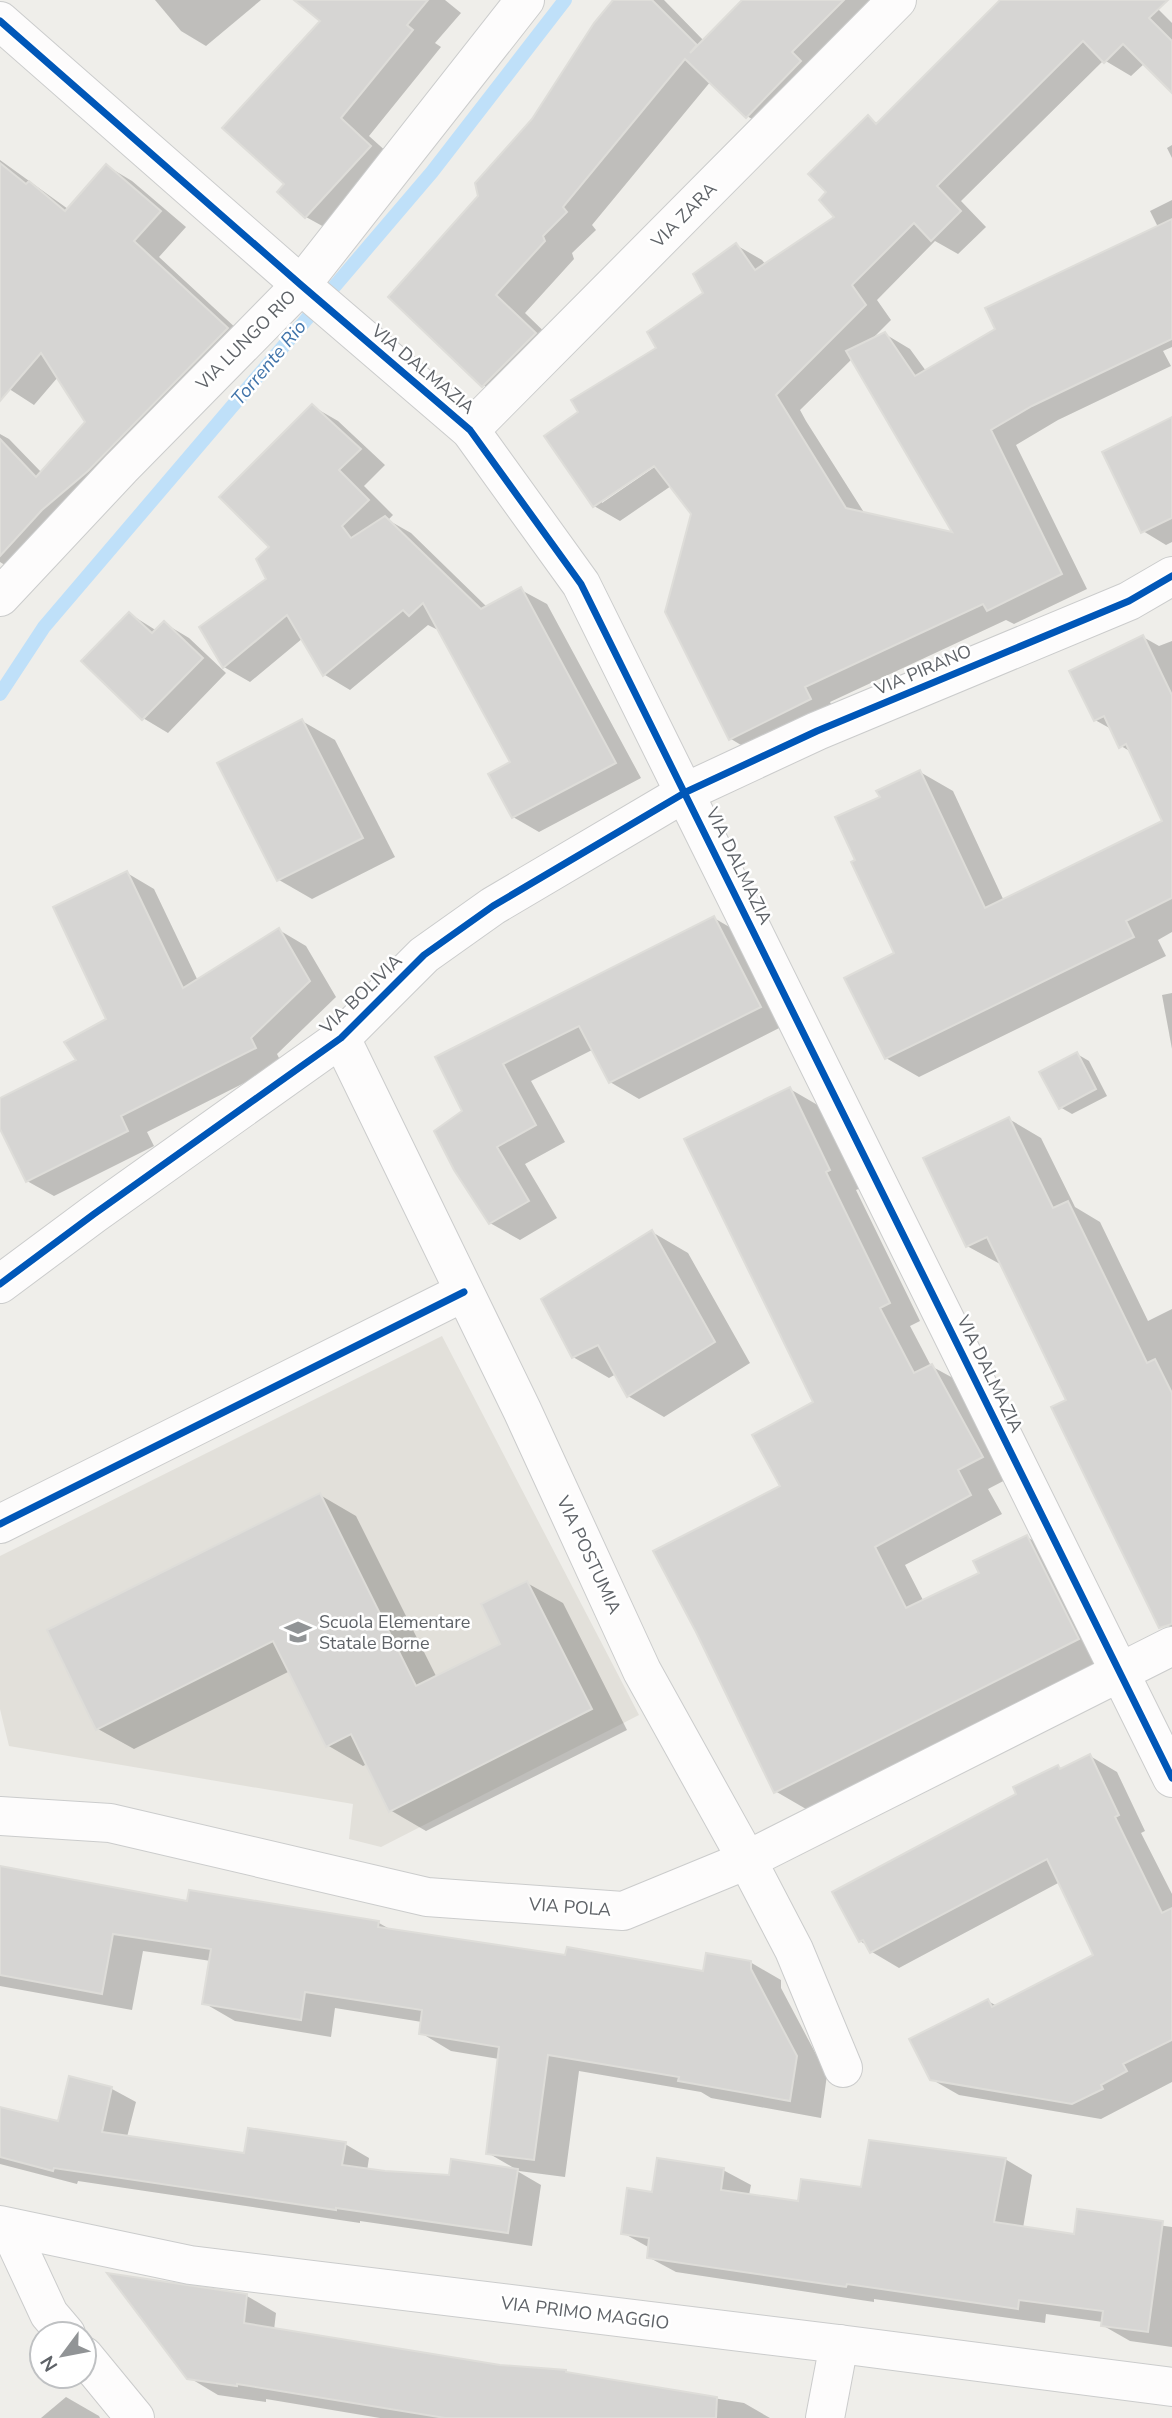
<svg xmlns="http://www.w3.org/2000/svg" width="1172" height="2418" font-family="'Nunito Sans',sans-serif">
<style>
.education{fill:#e2e0da}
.shadow{fill:#0003;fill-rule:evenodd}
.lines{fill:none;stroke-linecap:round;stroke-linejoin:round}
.stream{stroke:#bfe0f9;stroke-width:14}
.building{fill:#d6d5d3;stroke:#deddd9;stroke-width:2}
.minor-casing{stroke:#cbcccc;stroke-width:40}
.minor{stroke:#fdfcfc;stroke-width:38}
.cycleway-casing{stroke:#fff;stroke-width:11}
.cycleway{stroke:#0057b8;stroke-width:7}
.labels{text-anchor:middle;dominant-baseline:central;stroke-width:5;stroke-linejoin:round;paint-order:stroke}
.street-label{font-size:18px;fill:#5f6368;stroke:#fff}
.poi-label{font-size:18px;fill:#5f6368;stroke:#fff;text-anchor:start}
.water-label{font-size:19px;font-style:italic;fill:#4174aa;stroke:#fff}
</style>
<rect width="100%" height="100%" fill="#efeeea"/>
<!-- education -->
<polygon class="education" points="442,1336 639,1715 381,1847 349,1839 353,1804 9,1746 0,1709 0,1556"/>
<!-- shadow -->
<g class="shadow">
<polygon points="155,0 261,0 206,46 181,31"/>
<polygon points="297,0 445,0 461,13 435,43 441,47 369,136 399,163 335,233 306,217 287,184 322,21"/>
<polygon points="615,0 664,0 704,41 744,0 891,0 777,134 747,116 711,81 592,225 596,230 572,253 574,259 525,313 564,351 512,402 483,385 480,196"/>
<path d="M1003,0h146l23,23v61l-27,-21 -14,13 -27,-16 -143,141 25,26 -28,27 -23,-13 -58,59 14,20 -19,19 13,-5 25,15 16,22 71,-41 161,-103 -8,-16 22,-11v147l-9,4 8,15 -113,54 -42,25 71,144 -73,35 -8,-4 -176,82 6,12 -80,40 -25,-15 -38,-225 -22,-28 -51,35 -26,-15 -48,-70 35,-24 77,-64 47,-54 31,-49 26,15 4,5 71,-48 -8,-25 39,-74 11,6zM853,358l102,177 -90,-21 -59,-93 -6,-11zM660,459l2,3 -60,41v-4z"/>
<polygon points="1172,145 1172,158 1167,148"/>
<polygon points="0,160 68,209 107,166 132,181 186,227 159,257 252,343 21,575 0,562 0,434 9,439 42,473 87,422 58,377 34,405 0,383"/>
<polygon points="312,406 338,421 385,465 364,486 393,515 388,520 411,533 488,608 521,590 547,604 641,778 539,832 513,817 512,763 438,627 436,629 428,625 350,690 325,675 303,638 250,682 224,667 269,579 271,547"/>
<polygon points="1172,419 1172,542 1166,545 1143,531"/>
<polygon points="130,614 157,631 164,623 189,638 226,673 168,733 143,718"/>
<polygon points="1143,637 1159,646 1172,641 1172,932 1158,940 1166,956 919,1077 886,1058 897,954 858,860 882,798 920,772 953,791 1004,901 1165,821 1133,753 1121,746 1113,730 1095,720"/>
<polygon points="302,721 335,740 395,857 312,899 279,880"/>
<polygon points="127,873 154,889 198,981 279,930 306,946 336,997 277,1054 282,1064 147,1132 154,1146 54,1196 27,1181 0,1126 0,1100 78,1061 108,1020"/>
<polygon points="714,918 743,935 789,1023 639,1099 610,1082 594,1049 531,1081 565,1142 525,1164 557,1218 520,1240 490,1223 464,1111 438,1058"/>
<polygon points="1172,993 1172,1049 1162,995"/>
<polygon points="1077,1054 1089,1061 1107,1096 1072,1114 1060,1107"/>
<polygon points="790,1089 821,1107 861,1188 856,1190 920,1321 910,1326 931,1366 964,1384 1013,1476 988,1489 1002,1514 905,1565 924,1602 981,1574 1027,1537 1059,1555 1109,1658 806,1809 775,1791 782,1487 816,1402"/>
<polygon points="1009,1119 1041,1138 1075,1207 1100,1222 1148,1321 1172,1309 1172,1628 1156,1618 1068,1400 1002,1263 1000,1264 967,1246"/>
<polygon points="652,1232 688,1253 750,1363 664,1417 628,1396 616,1374 609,1378 573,1357"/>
<polygon points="320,1495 356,1516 437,1678 503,1645 527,1583 563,1603 627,1730 426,1831 390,1810 367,1764 363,1766 327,1745 290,1671 134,1749 98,1729"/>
<polygon points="1090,1756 1117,1772 1145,1831 1141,1833 1172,1894 1172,2082 1101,2119 959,2095 931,2079 988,2001 997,2006 1096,1956 1060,1882 899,1968 872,1952 868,1946 860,1941 1018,1795 1058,1767 1063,1770"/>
<polygon points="0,1868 188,1903 379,1923 393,1931 567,1956 704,1973 750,1962 781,1980 781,1988 827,2075 821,2118 711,2098 701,2092 579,2071 565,2177 519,2171 488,2153 499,2059 451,2051 421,2033 422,2022 335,2008 331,2037 235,2021 204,2003 211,1961 143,1951 132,2010 0,1986"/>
<polygon points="70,2078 112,2089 136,2102 127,2137 245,2155 345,2144 369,2158 367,2171 450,2177 517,2171 541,2185 532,2246 360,2221 360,2223 78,2181 77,2184 0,2164 0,2108 60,2123"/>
<polygon points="1005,2159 1032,2175 1023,2228 1075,2236 1078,2214 1172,2227 1172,2347 1130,2341 1102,2325 1103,2322 1046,2314 1045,2323 874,2299 874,2302 676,2272 648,2257 650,2248 623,2233 653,2194 723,2170 751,2185 749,2195 799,2203"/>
<polygon points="247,2296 276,2313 274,2330 500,2367 571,2375 744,2403 770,2418 380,2418 266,2399 266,2402 218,2395 188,2377"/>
<polygon points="66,2397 99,2416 100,2418 41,2418"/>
</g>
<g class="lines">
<!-- stream -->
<polyline class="stream" points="0,694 44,627 432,172 565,0"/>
</g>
<!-- building -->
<g class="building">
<polygon points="294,0 428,0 407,25 413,30 341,118 371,146 305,218 277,192 284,184 222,128 320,21"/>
<polygon points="613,0 652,0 697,45 690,53 742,0 844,0 792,52 801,61 746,118 685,59 563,207 567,212 543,236 545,241 496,295 536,333 482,387 388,297 478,196 475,183 532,119 594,23"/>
<polygon points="1000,0 1168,0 1149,18 1172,41 1172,93 1123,44 1104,63 1083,41 937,186 961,211 931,241 914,223 852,285 866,305 776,395 846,508 952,532 846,351 885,332 915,376 995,329 985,308 1172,219 1172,339 1032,406 991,430 1062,574 987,611 983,604 805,687 811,699 729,740 665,612 691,514 654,466 593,507 544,436 578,412 571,400 656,348 647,332 703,293 693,274 736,243 755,270 834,217 819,200 826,192 808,174 868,115 876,124"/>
<polygon points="0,163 26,184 29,181 65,211 106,164 161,211 134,241 228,328 88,471 42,510 0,556 0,439 36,477 85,422 41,353 0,401"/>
<polygon points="312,404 361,449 339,470 369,500 342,526 351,538 385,516 481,609 521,587 616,763 512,818 488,774 510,762 423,603 409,616 403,610 323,676 287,615 223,668 199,627 266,579 256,559 269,547 219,497"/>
<polygon points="1172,417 1172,518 1141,533 1102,452"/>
<polygon points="129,612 152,633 164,621 203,658 142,720 81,661"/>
<polygon points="1143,635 1172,695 1172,898 1126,921 1134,937 885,1059 844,978 894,953 851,862 855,860 835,817 880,797 876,791 920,770 985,908 1162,821 1126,744 1119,748 1104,716 1094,721 1069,671"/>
<polygon points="302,719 363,838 277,881 217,763"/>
<polygon points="127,871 183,988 279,928 310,981 251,1038 256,1048 121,1116 128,1131 26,1182 0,1129 0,1098 76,1060 64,1042 106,1019 53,907"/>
<polygon points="714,916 761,1007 609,1083 579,1026 503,1064 536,1125 497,1147 529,1201 489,1224 454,1170 434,1131 462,1111 435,1057"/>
<polygon points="1077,1052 1096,1089 1059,1109 1039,1072"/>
<polygon points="790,1087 830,1170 826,1172 890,1303 880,1308 914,1373 932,1364 983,1457 958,1470 971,1495 875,1547 906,1608 979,1573 973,1561 1027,1535 1079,1639 774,1793 696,1632 653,1551 780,1486 752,1435 813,1402 684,1139"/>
<polygon points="1009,1117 1053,1208 1068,1201 1147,1363 1155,1359 1172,1393 1172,1624 1159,1628 1051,1407 1066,1400 987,1237 966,1247 923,1158"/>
<polygon points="652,1230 715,1342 627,1397 598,1345 572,1358 541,1299"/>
<polygon points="320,1493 416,1686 500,1644 481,1604 527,1581 592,1709 389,1812 351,1734 326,1747 273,1641 96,1730 47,1630"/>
<polygon points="1090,1754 1119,1815 1115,1817 1162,1913 1172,1908 1172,2040 1123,2064 1127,2071 1101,2085 1103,2089 1072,2104 930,2080 909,2039 988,1999 992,2007 1093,1955 1047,1859 870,1953 863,1940 859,1942 832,1892 1016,1794 1013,1787 1058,1765 1060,1769"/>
<polygon points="0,1866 187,1901 189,1890 379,1921 378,1927 565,1955 567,1947 703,1971 706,1953 751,1961 751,1969 797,2056 790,2101 678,2081 679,2077 548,2055 534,2160 486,2154 499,2047 419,2034 422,2010 305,1992 301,2020 202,2004 211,1949 113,1934 102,1994 0,1975"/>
<polygon points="69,2076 112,2087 102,2132 244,2153 248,2128 346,2142 342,2165 385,2171 449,2175 451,2159 518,2169 508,2233 336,2208 336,2210 54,2168 53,2171 0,2157 0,2107 58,2121"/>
<polygon points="869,2140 1006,2158 994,2222 1074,2234 1077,2209 1163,2221 1148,2332 1101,2326 1103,2311 1019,2300 1018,2309 847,2284 846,2287 647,2258 649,2238 621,2234 627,2188 652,2192 657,2158 724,2168 721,2190 798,2201 801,2179 861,2187"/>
<polygon points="107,2273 247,2294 244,2323 500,2365 566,2370 566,2372 717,2397 716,2418 445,2418 237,2384 237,2386 187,2379"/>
</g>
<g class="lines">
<defs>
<g id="minor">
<polyline points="0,21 301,285 470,430 581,584 1172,1778"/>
<polyline points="470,430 897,0"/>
<polyline points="0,597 121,468 301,285 525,0"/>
<polyline points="341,1038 522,1410 642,1671 747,1860 794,1950 843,2068"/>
<polyline points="0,1284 94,1214 341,1038 424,955 493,906 686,792 817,731 1129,601 1172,576"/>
<polyline points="0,1524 464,1292"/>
<polyline points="0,1816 110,1823 427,1897 623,1911 747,1860 1172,1646"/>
<polyline points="0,2225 190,2265 839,2344 1172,2387"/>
<polyline points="9,2228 49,2314 66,2334"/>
<polyline points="84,2356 135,2418"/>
<polyline points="825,2418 839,2344"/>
</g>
</defs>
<!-- minor casing -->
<use href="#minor" class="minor-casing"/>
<!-- minor -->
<use href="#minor" class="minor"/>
<defs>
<g id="cycleway">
<polyline points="0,21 301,285 470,430 581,584 1172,1778"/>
<polyline points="0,1284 94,1214 341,1038 424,955 493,906 686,792 817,731 1129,601 1172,576"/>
<polyline points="0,1524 464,1292"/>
</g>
</defs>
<!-- cycleway casing -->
<use href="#cycleway" class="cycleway-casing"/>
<!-- cycleway -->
<use href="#cycleway" class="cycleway"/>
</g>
<!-- icons -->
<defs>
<symbol id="school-bare" viewBox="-9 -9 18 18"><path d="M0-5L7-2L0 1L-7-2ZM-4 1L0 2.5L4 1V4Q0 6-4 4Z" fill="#919496" stroke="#fff" stroke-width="2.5" paint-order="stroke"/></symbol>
</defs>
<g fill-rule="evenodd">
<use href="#school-bare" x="279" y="1613" width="38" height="38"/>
</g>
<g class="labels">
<!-- street labels -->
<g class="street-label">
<text transform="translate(684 215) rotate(-45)">VIA ZARA</text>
<text transform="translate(246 340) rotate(-45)">VIA LUNGO RIO</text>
<text transform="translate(423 369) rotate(40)">VIA DALMAZIA</text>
<text transform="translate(923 670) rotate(-23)">VIA PIRANO</text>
<text transform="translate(739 866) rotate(64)">VIA DALMAZIA</text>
<text transform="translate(361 994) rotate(-44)">VIA BOLIVIA</text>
<text transform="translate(990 1374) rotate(64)">VIA DALMAZIA</text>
<text transform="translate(589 1555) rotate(65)">VIA POSTUMIA</text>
<text transform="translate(570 1907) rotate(4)">VIA POLA</text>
<text transform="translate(585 2313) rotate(7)">VIA PRIMO MAGGIO</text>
</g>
<!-- poi labels -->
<g class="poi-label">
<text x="319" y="1622">Scuola Elementare<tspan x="319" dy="21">Statale Borne</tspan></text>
</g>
<!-- water labels -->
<g class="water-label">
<text transform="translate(269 363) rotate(-50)">Torrente Rio</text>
</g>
</g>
<!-- north arrow -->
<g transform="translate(63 2355) rotate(238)"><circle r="33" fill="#ffffff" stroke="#bfc1c3" stroke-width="2"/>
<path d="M0-5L12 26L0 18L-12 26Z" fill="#919496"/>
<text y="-10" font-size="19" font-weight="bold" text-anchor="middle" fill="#5f6368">N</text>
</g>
</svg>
